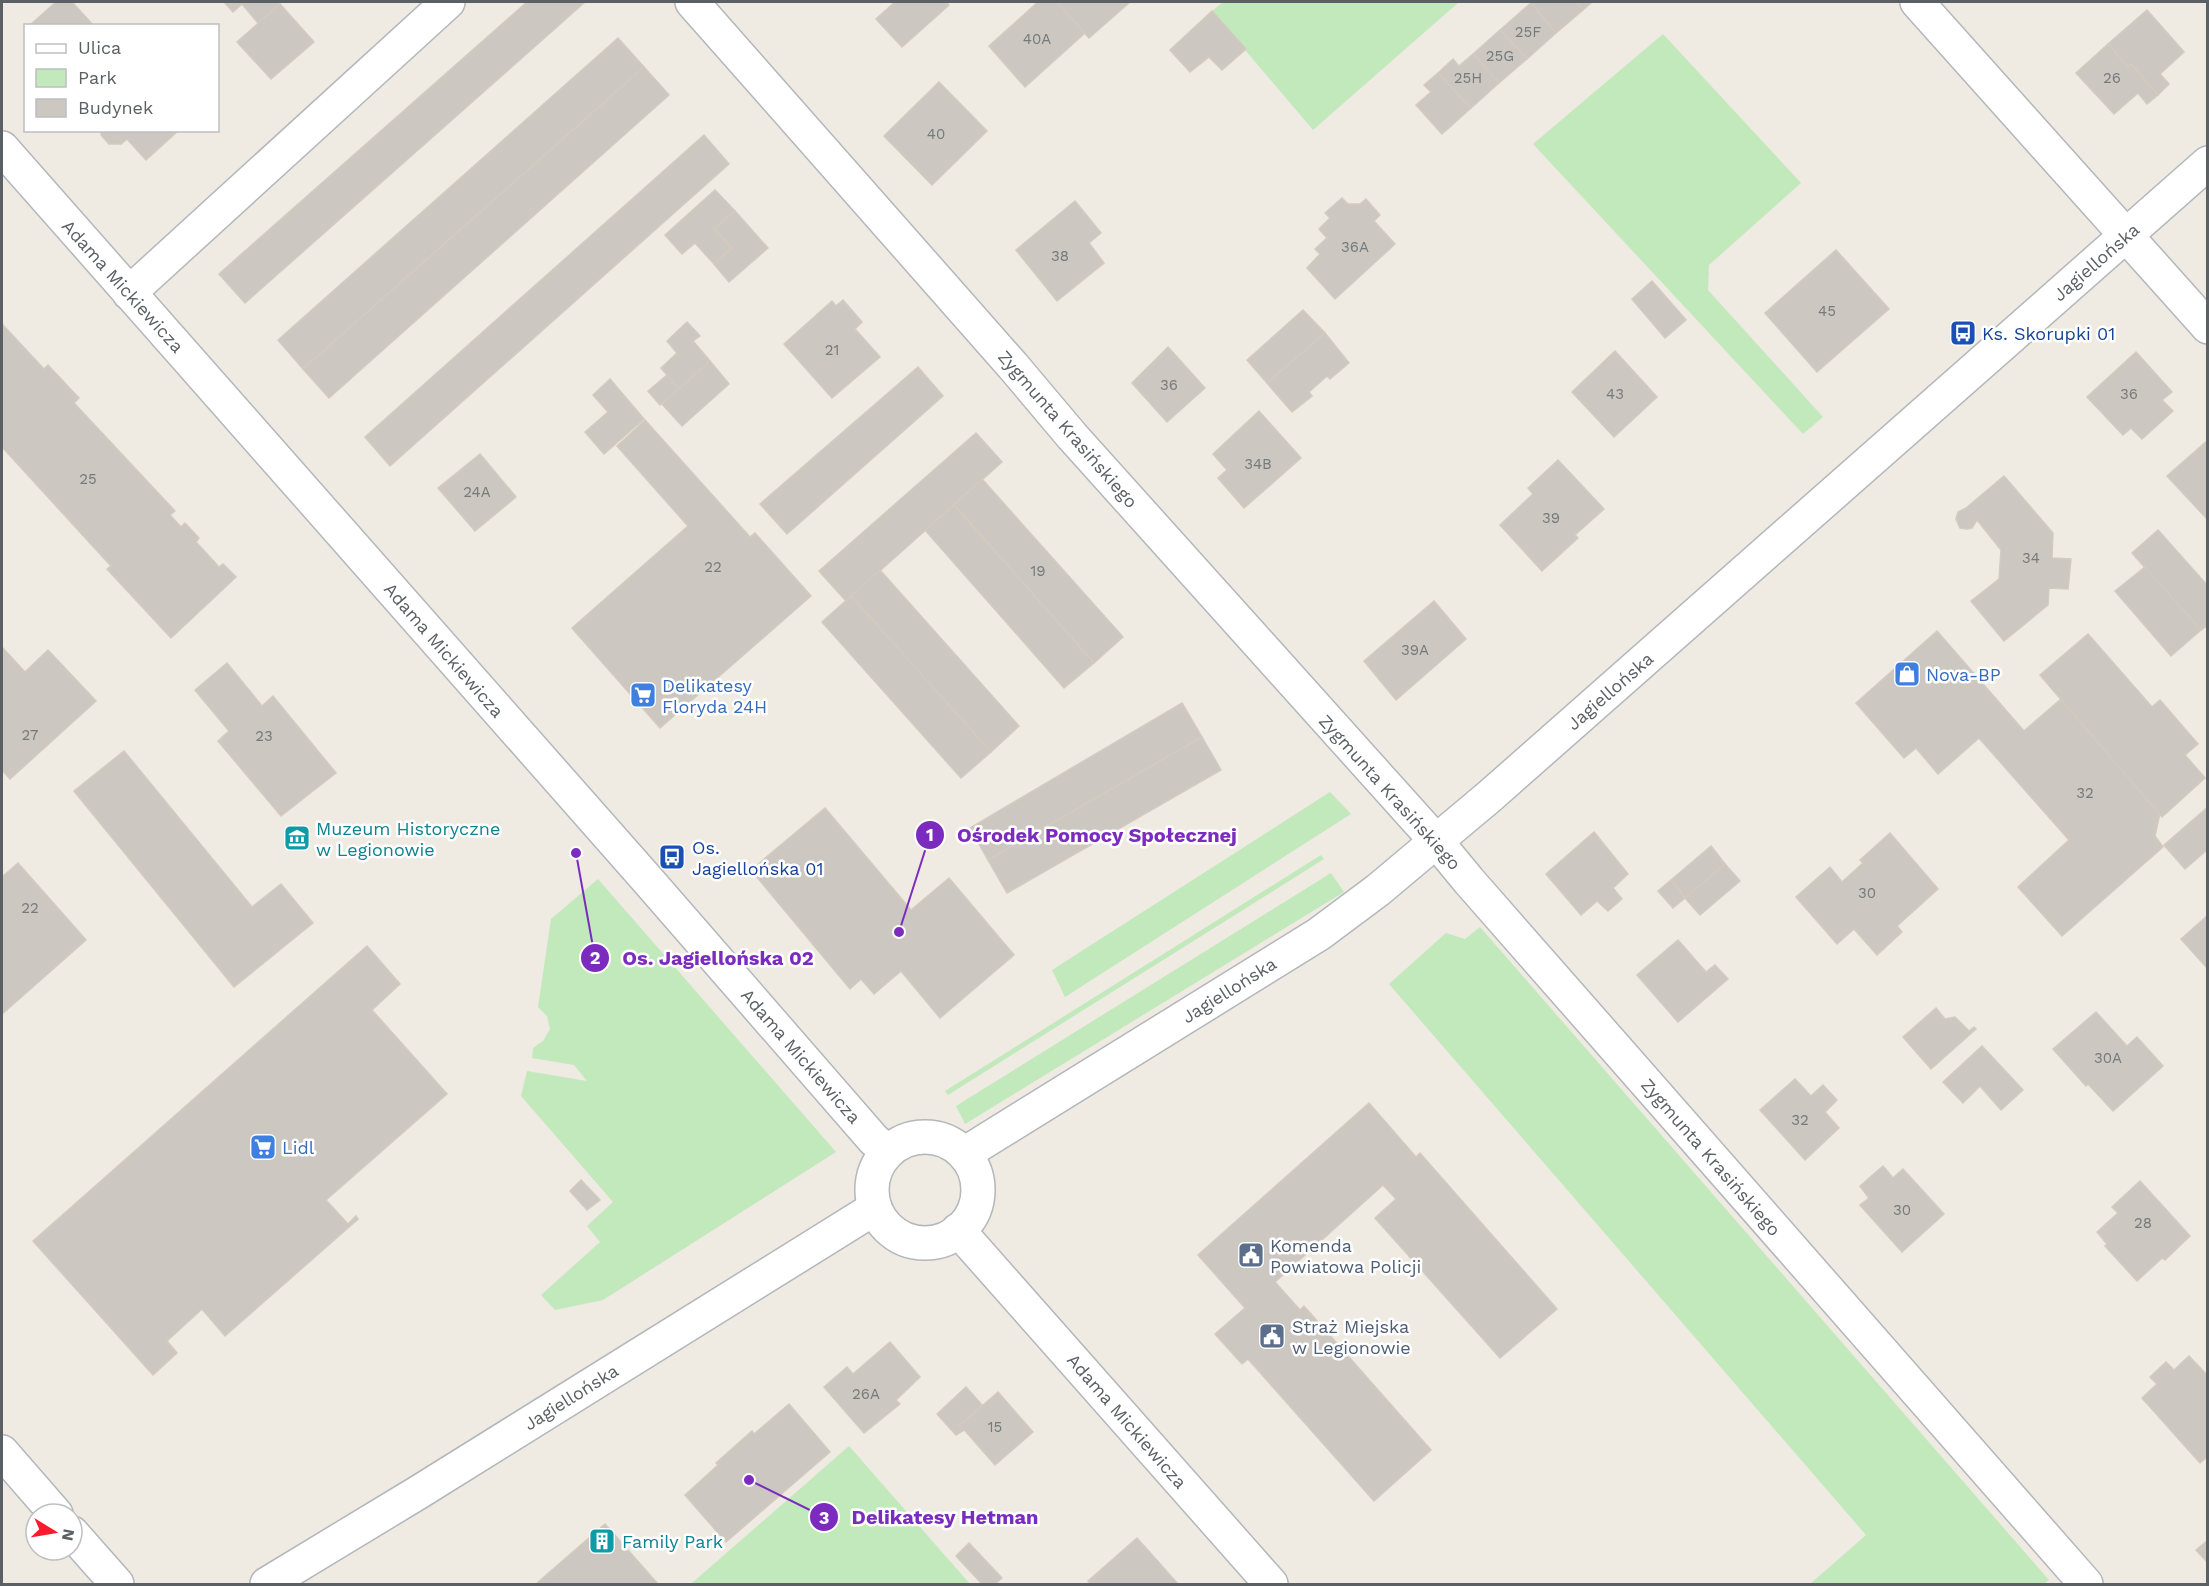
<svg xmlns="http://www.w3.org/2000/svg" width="2209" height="1586" font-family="'Work Sans',sans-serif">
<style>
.green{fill:#c2e9bb}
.building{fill:#ccc7c1;stroke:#d4cabf;stroke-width:1.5}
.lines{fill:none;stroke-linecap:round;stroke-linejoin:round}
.minor-casing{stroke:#b3b7bb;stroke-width:36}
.tertiary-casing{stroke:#b3b7bb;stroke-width:36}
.minor{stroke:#fff;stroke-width:33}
.tertiary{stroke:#fff;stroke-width:33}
.labels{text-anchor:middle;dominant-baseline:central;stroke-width:5;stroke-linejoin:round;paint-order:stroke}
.number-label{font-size:15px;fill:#767a7b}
.street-label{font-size:18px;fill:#5a6064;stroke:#fff}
.transit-label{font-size:18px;fill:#164399;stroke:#fff;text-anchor:start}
.shop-label{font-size:18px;fill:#366cbe;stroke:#fff;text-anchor:start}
.culture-label{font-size:18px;fill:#0d838f;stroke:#fff;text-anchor:start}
.service-label{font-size:18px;fill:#4e5e75;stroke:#fff;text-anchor:start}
.leader{fill:none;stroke:#7b2cbf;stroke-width:2}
.callout-dot{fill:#7b2cbf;stroke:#fff;stroke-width:2}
.mark-label{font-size:18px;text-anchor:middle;font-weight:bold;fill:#fff}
.callout-label{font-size:20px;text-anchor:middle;font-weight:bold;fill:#7b2cbf;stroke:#fff;stroke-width:5;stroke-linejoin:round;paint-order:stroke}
</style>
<rect width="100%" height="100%" fill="#efeae2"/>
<!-- green -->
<g class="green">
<polygon points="1223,2 1459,2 1313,130 1212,11"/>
<polygon points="1663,34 1801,183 1709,265 1708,290 1823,417 1803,434 1533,144"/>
<polygon points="1330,792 1351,814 1065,997 1052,970"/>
<polygon points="1321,855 1324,859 948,1095 945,1091"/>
<polygon points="1331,873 1344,892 965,1124 956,1106"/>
<polygon points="598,879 836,1152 603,1300 555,1310 541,1295 600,1242 587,1226 613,1202 521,1096 527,1071 587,1081 574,1065 532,1058 533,1048 543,1041 550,1029 547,1016 538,1007 551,919"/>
<polygon points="1480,927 2049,1580 2044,1584 1810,1584 1866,1535 1389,984 1446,933 1465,939"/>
<polygon points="849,1446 970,1584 693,1584 692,1583"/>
</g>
<!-- building -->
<g class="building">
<polygon points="56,2 72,2 94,26 29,26"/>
<polygon points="224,2 278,2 280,4 258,23 242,4 233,12"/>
<polygon points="527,2 585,2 245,303 219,274"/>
<polygon points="895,2 946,2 949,5 902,47 876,19"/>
<polygon points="1038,2 1057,2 1085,33 1025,87 989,46"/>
<polygon points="1057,2 1130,2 1089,38"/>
<polygon points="1533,2 1576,2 1583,10 1556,33 1531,3"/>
<polygon points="1576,2 1592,2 1583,10"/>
<polygon points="1531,3 1556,33 1527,59 1500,30"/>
<polygon points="280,4 314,42 271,79 237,42"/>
<polygon points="2147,10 2184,52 2160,74 2169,84 2158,95 2131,64 2128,67 2108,44"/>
<polygon points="1212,11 1246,49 1222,70 1209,57 1190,72 1170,50"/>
<polygon points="1500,30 1527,59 1499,83 1473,54"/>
<polygon points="618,38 644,67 303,369 278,340"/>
<polygon points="2108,44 2128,67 2131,64 2158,95 2147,104 2138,93 2114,114 2076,73"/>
<polygon points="1473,54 1499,83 1471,108 1438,73 1453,59 1459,66"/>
<polygon points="644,67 669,95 329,398 303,369"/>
<polygon points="1438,73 1471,108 1442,134 1416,105 1431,92 1424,85"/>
<polygon points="939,82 987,131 932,185 884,136"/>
<polygon points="101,130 179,130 146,160 127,139 121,144 109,144 101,135"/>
<polygon points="704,135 729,164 390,466 365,437"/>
<polygon points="715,190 735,211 714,229 732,248 714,264 695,243 682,254 665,235"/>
<polygon points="1342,198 1348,204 1360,204 1366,199 1380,215 1374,221 1395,244 1335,299 1307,268 1320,254 1315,249 1327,238 1319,229 1330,218 1325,213"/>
<polygon points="1075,201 1101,233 1089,243 1104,263 1057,301 1016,250"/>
<polygon points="735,211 768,248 729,282 714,264 732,248 714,229"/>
<polygon points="1836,250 1889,309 1817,372 1765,313"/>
<polygon points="1652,281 1686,320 1665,338 1632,299"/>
<polygon points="843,300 862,322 855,329 880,357 832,398 784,344 832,301 836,306"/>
<polygon points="1303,310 1325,333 1267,383 1247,360"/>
<polygon points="687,322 700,336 693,341 710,361 679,389 661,368 677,353 667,341"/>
<polygon points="2,324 44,369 48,365 79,398 74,403 175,511 170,515 181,527 185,523 199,538 196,542 219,567 223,564 236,577 171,638 107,569 111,566 2,447"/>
<polygon points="1325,333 1349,363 1330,379 1327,376 1309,392 1312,396 1292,412 1267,383"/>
<polygon points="1168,347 1205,388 1167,422 1132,383"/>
<polygon points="1615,351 1657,397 1614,437 1572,392"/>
<polygon points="2136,352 2172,392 2162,400 2173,411 2142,439 2131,428 2123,435 2087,397"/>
<polygon points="710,361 729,384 682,426 662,404"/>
<polygon points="918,367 943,396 787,534 760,504"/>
<polygon points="667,375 679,389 660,405 648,391"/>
<polygon points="610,379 644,419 604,454 585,432 608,412 593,395"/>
<polygon points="1259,411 1301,458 1244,508 1218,478 1227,470 1213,454"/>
<polygon points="645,420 750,537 755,533 811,596 660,728 572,628 688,526 617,446"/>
<polygon points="976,433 1002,462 846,601 819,571"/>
<polygon points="2208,440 2208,520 2167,476"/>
<polygon points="480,454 516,497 475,531 438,488"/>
<polygon points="1558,460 1604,509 1575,535 1578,538 1542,571 1500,525 1533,494 1528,488"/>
<polygon points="2004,476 2053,533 2052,558 2071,559 2068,589 2049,588 2048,605 2004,641 1971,601 1999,579 2001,550 1977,520 1972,528 1967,529 1960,528 1956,519 1958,512 1966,508"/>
<polygon points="982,479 1123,637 1094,663 954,505"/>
<polygon points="954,505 1094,663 1064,688 925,530"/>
<polygon points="2158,530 2208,586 2208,625 2201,630 2132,553"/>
<polygon points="2145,567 2201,630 2171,656 2115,591"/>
<polygon points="880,570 1019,726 991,752 851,596"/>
<polygon points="851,596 991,752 961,778 822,622"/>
<polygon points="1434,601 1466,639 1396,700 1364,661"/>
<polygon points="1937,631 2024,731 2061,699 2160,813 2155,836 2163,847 2062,936 2018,887 2069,840 1979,738 1938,774 1916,748 1904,758 1856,703"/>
<polygon points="2088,634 2152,707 2160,700 2198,744 2185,755 2205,778 2162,817 2040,675"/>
<polygon points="2,647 25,672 48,650 96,701 10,779 2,770"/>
<polygon points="227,663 262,706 273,696 336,773 281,816 218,741 229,731 195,690"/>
<polygon points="1182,703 1202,737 988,860 970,828"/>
<polygon points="1202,737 1221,770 1007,893 988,860"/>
<polygon points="124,751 252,907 281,884 313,923 234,987 74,791"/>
<polygon points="2208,807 2208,849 2185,869 2164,845"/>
<polygon points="825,808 911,910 949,878 1014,955 940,1018 901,971 874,994 861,979 850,989 751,870"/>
<polygon points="1594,832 1628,874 1613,888 1622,899 1608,911 1597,901 1581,915 1546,874"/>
<polygon points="1890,833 1938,889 1897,926 1902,932 1877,955 1854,929 1837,944 1796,897 1830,867 1842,882 1863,863 1860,860"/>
<polygon points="1711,846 1725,864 1685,898 1671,880"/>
<polygon points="18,863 86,940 2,1014 2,877"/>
<polygon points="1725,864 1740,881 1700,915 1685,898"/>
<polygon points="1671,880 1685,898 1673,908 1658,891"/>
<polygon points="2207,916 2208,917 2208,969 2181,939"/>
<polygon points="1678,940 1706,972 1715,965 1728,979 1678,1022 1637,975"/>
<polygon points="367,946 400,984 372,1010 447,1094 326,1200 348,1224 356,1216 358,1219 225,1336 202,1309 167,1341 177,1353 153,1375 33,1241"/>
<polygon points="1936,1008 1945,1019 1955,1017 1969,1031 1974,1027 1976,1029 1931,1069 1903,1037"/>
<polygon points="2096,1012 2127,1046 2137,1037 2163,1066 2113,1111 2088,1084 2086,1086 2053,1049"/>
<polygon points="1982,1046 2023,1090 2001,1110 1980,1086 1963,1103 1943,1082"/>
<polygon points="1795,1079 1811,1096 1823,1085 1837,1100 1825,1112 1839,1128 1805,1160 1760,1110"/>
<polygon points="1369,1103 1416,1157 1420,1153 1557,1309 1500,1358 1375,1218 1396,1199 1383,1185 1275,1282 1300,1310 1304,1306 1431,1450 1374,1501 1248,1359 1242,1364 1215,1334 1245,1308 1198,1255"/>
<polygon points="1883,1166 1893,1178 1903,1169 1944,1214 1902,1252 1860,1205 1869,1198 1860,1186"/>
<polygon points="581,1180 600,1200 587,1210 570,1191"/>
<polygon points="2140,1181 2190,1236 2165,1260 2162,1258 2137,1281 2105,1246 2107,1244 2097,1232 2118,1213 2112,1207"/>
<polygon points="890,1342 920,1377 896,1400 900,1404 864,1433 824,1387 847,1367 853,1374"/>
<polygon points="2189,1356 2208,1376 2208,1456 2200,1463 2142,1398 2157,1384 2150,1377 2166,1362 2174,1370"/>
<polygon points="966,1387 982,1405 960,1425 964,1430 956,1435 937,1414"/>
<polygon points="998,1392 1033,1432 995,1465 960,1425"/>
<polygon points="789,1404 830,1452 726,1542 685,1495 718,1465 716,1463 752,1431 754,1434"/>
<polygon points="605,1524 658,1584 536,1584"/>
<polygon points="1137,1538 1178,1584 1091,1584 1088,1581"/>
<polygon points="2208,1540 2208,1563 2196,1550"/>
<polygon points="969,1543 1002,1578 995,1584 982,1584 956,1556"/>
</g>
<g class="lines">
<defs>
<g id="minor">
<polyline points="692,2 1013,366 1072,436 1436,841 1469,881 2086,1584"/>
<polyline points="1917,2 2208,327"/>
<polyline points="2,148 645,877 873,1139 887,1152"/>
<polyline points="129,293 448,2"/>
<polyline points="958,1230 1271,1584"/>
<polyline points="2,1452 56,1514"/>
<polyline points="72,1533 117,1584"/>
</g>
<g id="tertiary">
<circle cx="925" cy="1190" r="53"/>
<polyline points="964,1154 1319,934 1378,890 1490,796 2208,163"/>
<polyline points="267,1584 419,1492 875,1208"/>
</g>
</defs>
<!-- minor casing -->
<use href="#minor" class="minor-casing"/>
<!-- tertiary casing -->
<use href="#tertiary" class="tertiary-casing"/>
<!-- minor -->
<use href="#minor" class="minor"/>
<!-- tertiary -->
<use href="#tertiary" class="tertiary"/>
</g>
<!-- icons -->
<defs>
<symbol id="bus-square" viewBox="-11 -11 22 22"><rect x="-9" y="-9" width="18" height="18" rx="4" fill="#1a4fb4" stroke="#fff"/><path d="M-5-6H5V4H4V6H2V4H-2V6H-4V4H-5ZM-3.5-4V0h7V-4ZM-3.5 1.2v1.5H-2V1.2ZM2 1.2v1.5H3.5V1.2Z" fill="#fff"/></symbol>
<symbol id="shop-square" viewBox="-11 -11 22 22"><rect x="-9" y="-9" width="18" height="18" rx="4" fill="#3f7fe0" stroke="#fff"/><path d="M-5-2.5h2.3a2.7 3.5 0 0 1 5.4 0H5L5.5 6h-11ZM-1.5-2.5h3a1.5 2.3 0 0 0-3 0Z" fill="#fff"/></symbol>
<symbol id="supermarket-square" viewBox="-11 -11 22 22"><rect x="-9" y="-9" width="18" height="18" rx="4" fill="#3f7fe0" stroke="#fff"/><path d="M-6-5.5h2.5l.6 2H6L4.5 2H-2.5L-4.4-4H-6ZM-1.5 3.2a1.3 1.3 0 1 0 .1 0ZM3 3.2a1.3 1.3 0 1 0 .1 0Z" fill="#fff"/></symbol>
<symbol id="museum-square" viewBox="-11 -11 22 22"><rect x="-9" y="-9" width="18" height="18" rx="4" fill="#0f9aa8" stroke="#fff"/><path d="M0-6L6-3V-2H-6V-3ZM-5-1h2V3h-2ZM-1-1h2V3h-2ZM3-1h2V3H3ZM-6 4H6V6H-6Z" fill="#fff"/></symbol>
<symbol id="civic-square" viewBox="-11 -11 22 22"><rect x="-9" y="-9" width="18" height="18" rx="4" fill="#5c6f8a" stroke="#fff"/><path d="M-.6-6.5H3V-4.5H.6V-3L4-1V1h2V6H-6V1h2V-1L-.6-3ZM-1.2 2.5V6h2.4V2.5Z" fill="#fff"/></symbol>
<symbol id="building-square" viewBox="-11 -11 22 22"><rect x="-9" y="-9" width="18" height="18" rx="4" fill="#0f9aa8" stroke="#fff"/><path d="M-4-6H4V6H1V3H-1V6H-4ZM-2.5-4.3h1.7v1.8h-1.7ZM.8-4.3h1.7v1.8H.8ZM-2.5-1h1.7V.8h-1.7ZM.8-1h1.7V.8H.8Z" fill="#fff"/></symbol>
</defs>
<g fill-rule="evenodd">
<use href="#bus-square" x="1948" y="318" width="30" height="30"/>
<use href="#shop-square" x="1892" y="659" width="30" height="30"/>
<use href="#supermarket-square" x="628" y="680" width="30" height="30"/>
<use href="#museum-square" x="282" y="823" width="30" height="30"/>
<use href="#bus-square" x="657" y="842" width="30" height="30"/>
<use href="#supermarket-square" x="248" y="1132" width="30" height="30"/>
<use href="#civic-square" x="1236" y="1240" width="30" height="30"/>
<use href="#civic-square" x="1257" y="1321" width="30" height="30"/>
<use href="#building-square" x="587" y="1526" width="30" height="30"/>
</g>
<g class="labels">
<!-- number labels -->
<g class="number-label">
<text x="1528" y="32">25F</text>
<text x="1037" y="39">40A</text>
<text x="1500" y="56">25G</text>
<text x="1468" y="78">25H</text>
<text x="2112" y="78">26</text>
<text x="936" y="134">40</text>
<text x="1355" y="247">36A</text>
<text x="1060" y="256">38</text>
<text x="1827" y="311">45</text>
<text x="832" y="350">21</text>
<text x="1169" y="385">36</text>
<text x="1615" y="394">43</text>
<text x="2129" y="394">36</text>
<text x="1258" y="464">34B</text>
<text x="88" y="479">25</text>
<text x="477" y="492">24A</text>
<text x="1551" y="518">39</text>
<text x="2031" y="558">34</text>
<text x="713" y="567">22</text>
<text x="1038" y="571">19</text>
<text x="1415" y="650">39A</text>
<text x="30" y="735">27</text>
<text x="264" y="736">23</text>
<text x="2085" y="793">32</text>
<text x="1867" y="893">30</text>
<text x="30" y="908">22</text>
<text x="2108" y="1058">30A</text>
<text x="1800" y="1120">32</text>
<text x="1902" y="1210">30</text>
<text x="2143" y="1223">28</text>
<text x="866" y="1394">26A</text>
<text x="995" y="1427">15</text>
</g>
<!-- street labels -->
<g class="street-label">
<text transform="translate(2096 262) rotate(-41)">Jagiellońska</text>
<text transform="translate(123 286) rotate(48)">Adama Mickiewicza</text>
<text transform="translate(1068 429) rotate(49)">Zygmunta Krasińskiego</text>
<text transform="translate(444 650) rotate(49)">Adama Mickiewicza</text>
<text transform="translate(1610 691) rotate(-41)">Jagiellońska</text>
<text transform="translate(1390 792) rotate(48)">Zygmunta Krasińskiego</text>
<text transform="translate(1229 990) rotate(-32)">Jagiellońska</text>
<text transform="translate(801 1056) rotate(49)">Adama Mickiewicza</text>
<text transform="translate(1711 1157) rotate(49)">Zygmunta Krasińskiego</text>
<text transform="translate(571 1397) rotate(-32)">Jagiellońska</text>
<text transform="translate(1127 1421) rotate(49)">Adama Mickiewicza</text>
</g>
<!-- transit labels -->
<g class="transit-label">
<text x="1982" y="333">Ks. Skorupki 01</text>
<text x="692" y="847">Os.<tspan x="692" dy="21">Jagiellońska 01</tspan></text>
</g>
<!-- shop labels -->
<g class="shop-label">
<text x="1926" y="674">Nova-BP</text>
<text x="662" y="685">Delikatesy<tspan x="662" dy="21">Floryda 24H</tspan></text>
<text x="282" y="1147">Lidl</text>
</g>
<!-- culture labels -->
<g class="culture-label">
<text x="316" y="828">Muzeum Historyczne<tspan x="316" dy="21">w Legionowie</tspan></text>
<text x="622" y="1541">Family Park</text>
</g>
<!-- service labels -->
<g class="service-label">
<text x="1270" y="1245">Komenda<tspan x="1270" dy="21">Powiatowa Policji</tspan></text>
<text x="1292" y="1326">Straż Miejska<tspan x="1292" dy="21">w Legionowie</tspan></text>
</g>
</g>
<!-- callouts -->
<path class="leader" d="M899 932L930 835M576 853L595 958M749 1480L824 1517"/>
<g class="callout-dot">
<circle cx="899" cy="932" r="6"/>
<circle cx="576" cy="853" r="6"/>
<circle cx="749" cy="1480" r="6"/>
<circle cx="930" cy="835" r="15"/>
<circle cx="595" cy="958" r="15"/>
<circle cx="824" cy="1517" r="15"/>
</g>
<g class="mark-label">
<text x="930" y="841">1</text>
<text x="595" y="964">2</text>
<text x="824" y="1524">3</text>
</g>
<g class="callout-label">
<text x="1097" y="842">Ośrodek Pomocy Społecznej</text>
<text x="718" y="965">Os. Jagiellońska 02</text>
<text x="945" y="1524">Delikatesy Hetman</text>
</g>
<!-- border -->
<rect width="2209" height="1586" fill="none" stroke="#5a6064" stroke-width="6"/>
<!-- legend -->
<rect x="24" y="24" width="195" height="108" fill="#ffffff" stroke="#bdbfc1" stroke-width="1.5"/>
<rect x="36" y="44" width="30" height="9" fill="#ffffff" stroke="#bdbfc1" stroke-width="1.5"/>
<text x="78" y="54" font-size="18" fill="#5a6064">Ulica</text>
<rect x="36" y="69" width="30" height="18" fill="#c2e9bb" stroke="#bdbfc1" stroke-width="1.5"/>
<text x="78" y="84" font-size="18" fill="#5a6064">Park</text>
<rect x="36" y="99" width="30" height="18" fill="#ccc7c1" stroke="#bdbfc1" stroke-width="1.5"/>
<text x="78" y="114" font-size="18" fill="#5a6064">Budynek</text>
<!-- north arrow -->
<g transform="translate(54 1532) rotate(101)"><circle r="28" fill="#ffffff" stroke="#bdbfc1" stroke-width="1.5"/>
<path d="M0-4.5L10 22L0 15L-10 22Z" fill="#fb1b2d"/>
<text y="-9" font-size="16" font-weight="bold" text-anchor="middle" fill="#5a6064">N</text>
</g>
</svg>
